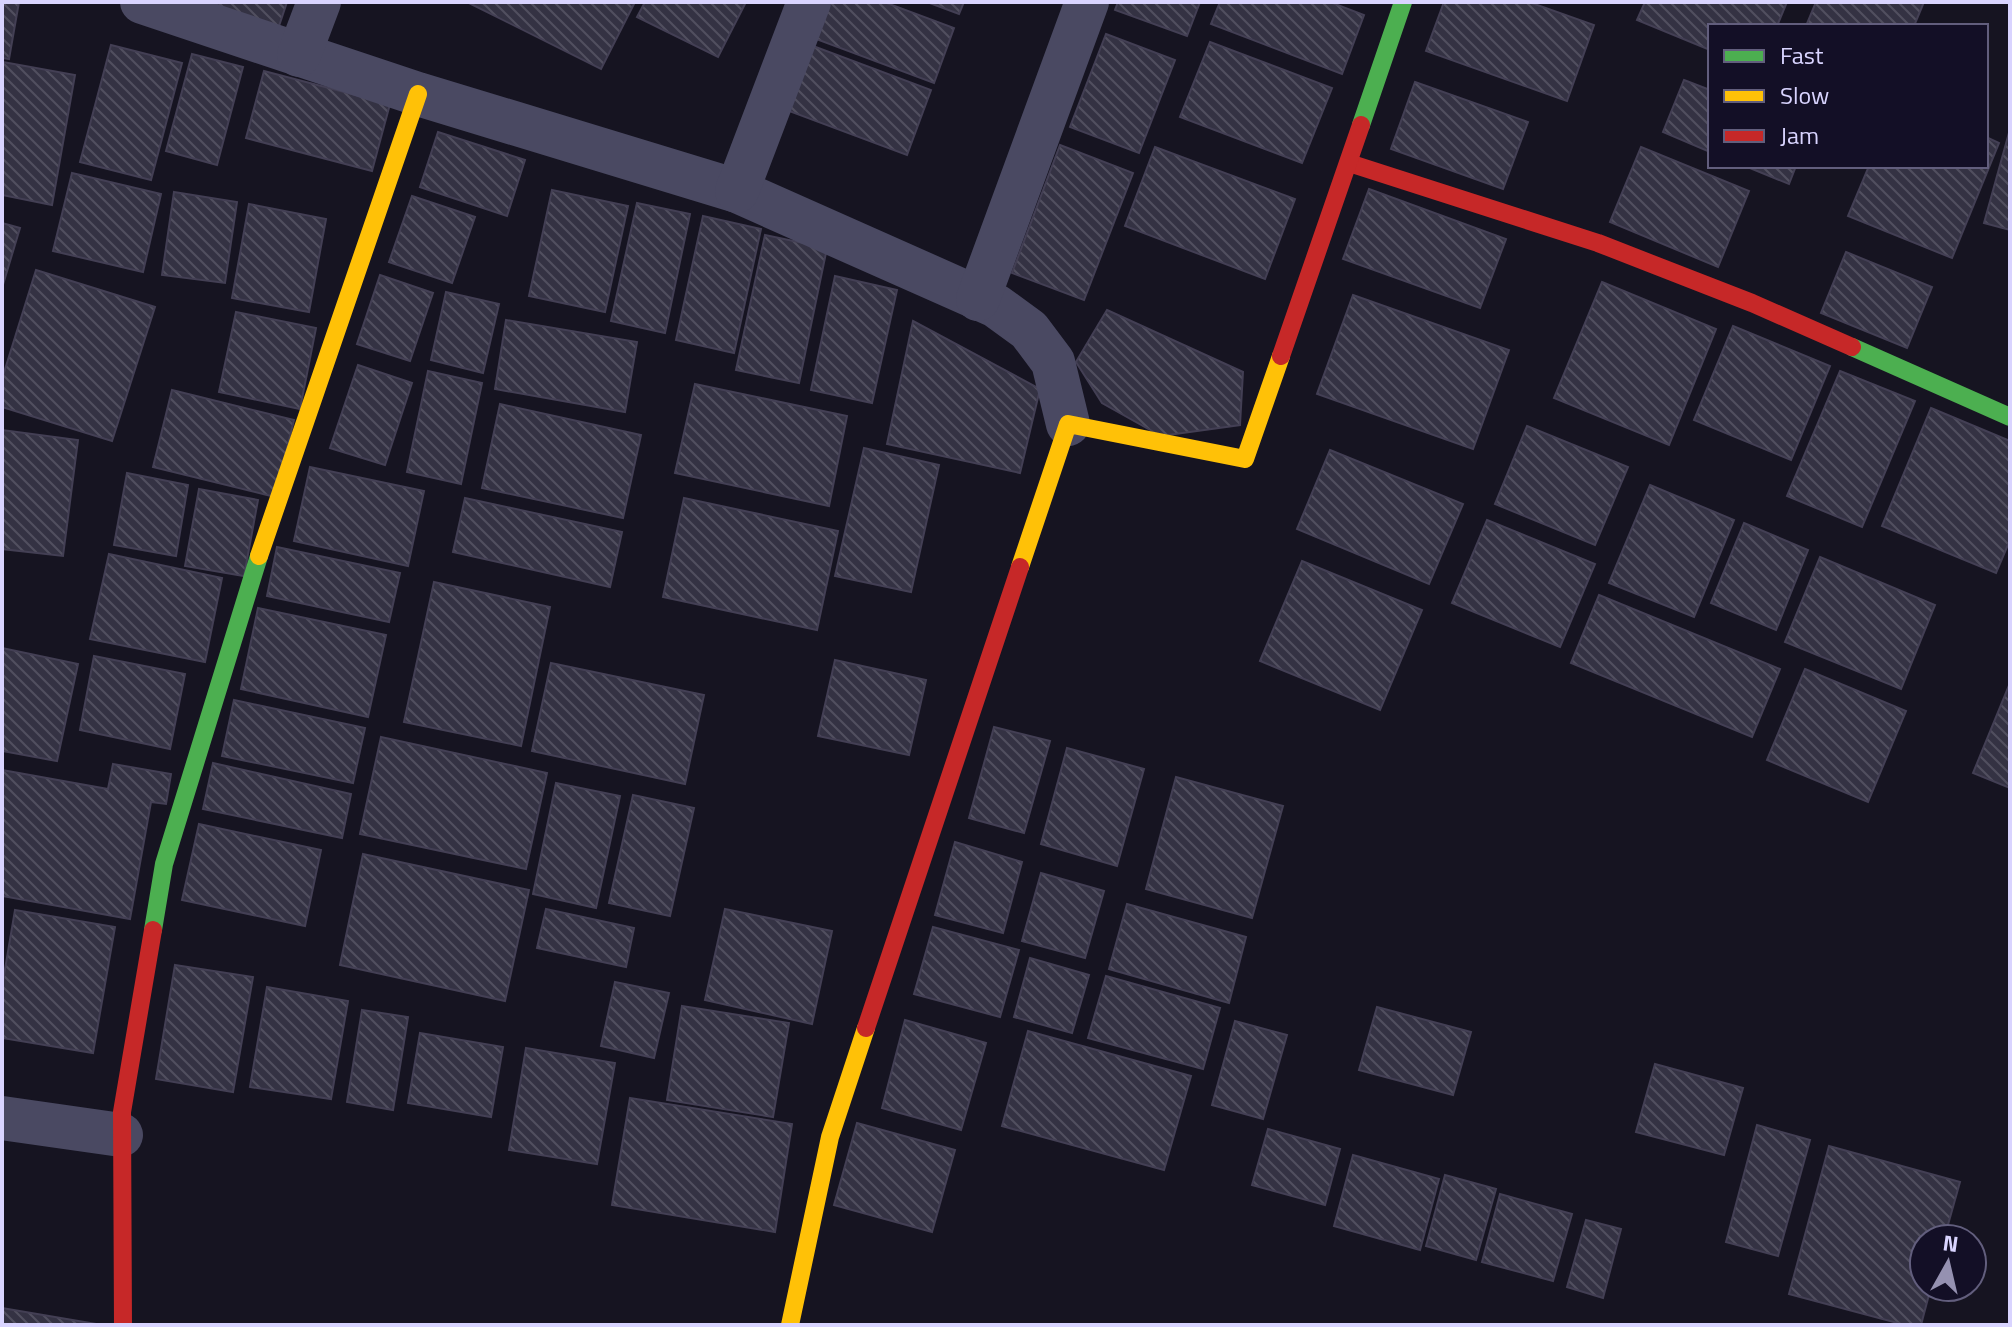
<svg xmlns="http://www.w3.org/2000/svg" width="2012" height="1327" font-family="'Titillium Web',sans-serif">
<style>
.building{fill:url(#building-back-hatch);stroke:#433f54;stroke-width:2}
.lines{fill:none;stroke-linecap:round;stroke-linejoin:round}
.street{stroke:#4a4962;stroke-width:44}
.fast{stroke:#4caf50;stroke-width:18}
.slow{stroke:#ffc107;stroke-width:18}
.jam{stroke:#c62828;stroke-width:18}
</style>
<defs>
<pattern id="building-back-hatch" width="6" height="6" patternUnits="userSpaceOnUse" patternTransform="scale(2)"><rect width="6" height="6" fill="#343243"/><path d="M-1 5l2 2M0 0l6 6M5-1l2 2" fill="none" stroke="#514f5f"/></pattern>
</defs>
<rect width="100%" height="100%" fill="#161421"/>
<!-- building -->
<g class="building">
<polygon points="2,2 19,2 9,59 2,58"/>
<polygon points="196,2 287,2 278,29"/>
<polygon points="467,2 635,2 601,69"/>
<polygon points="645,2 746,2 718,57 637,17"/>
<polygon points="822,2 884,2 954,28 934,83 808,36"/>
<polygon points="927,2 964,2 959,14"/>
<polygon points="1118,2 1200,2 1187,36 1115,10"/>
<polygon points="1220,2 1330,2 1364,15 1342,74 1211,24"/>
<polygon points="1444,2 1529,2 1594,25 1567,101 1426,51"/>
<polygon points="1645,2 1787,2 1777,26 1710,26 1710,50 1637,20"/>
<polygon points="1816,2 1924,2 1914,26 1806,26"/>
<polygon points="1106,34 1175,60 1139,153 1070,127"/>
<polygon points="1210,42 1332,88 1302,163 1180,117"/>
<polygon points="111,45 182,63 151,180 80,162"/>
<polygon points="813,46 931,90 907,155 789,111"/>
<polygon points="192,54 243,67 217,165 166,151"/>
<polygon points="3,62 75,75 52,205 2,195"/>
<polygon points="264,71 390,104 372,171 246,138"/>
<polygon points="1684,80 1710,90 1710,152 1663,132"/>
<polygon points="1415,82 1528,122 1503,189 1391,149"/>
<polygon points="2010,129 2010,230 1984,223"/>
<polygon points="438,132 525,160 507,216 420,187"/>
<polygon points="1986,137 1999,143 1952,258 1848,216 1869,166 1986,166"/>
<polygon points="1060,145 1133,173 1084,300 1012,273"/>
<polygon points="1155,147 1295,199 1265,279 1125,226"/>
<polygon points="1641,147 1749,191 1718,267 1610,222"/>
<polygon points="1745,166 1796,166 1789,184"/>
<polygon points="72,173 161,194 143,272 53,251"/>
<polygon points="1369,189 1506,239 1480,308 1343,259"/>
<polygon points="552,190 628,206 605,312 529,296"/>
<polygon points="174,192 237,202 225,283 162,275"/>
<polygon points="412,196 475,217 452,283 389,262"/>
<polygon points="637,203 690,214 665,333 611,321"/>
<polygon points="249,204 326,219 309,312 232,298"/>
<polygon points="703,216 761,229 734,353 676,340"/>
<polygon points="2,223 20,228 2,288"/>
<polygon points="765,235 827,248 799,383 736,370"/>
<polygon points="1846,252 1932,287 1907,348 1821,313"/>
<polygon points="36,270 155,307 112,441 2,407 2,379"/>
<polygon points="380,275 433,293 410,361 357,344"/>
<polygon points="835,276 897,290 872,403 811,390"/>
<polygon points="1602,282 1716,329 1669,445 1554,398"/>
<polygon points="446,292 499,304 483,373 431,360"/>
<polygon points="1353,295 1509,350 1473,449 1317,394"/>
<polygon points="1107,310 1243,372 1240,425 1161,436 1102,403 1076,362"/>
<polygon points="236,312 316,328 300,409 219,392"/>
<polygon points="506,320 637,342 625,412 495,389"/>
<polygon points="913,321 1040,389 1020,473 887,444"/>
<polygon points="1733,326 1830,366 1791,460 1694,420"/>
<polygon points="358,365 412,383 385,465 330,448"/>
<polygon points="428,371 482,383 461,484 407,472"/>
<polygon points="1840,371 1915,401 1862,527 1787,496"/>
<polygon points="695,384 847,416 829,506 675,473"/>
<polygon points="172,390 294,420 275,497 153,467"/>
<polygon points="500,404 641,435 623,518 482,488"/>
<polygon points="1931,408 2010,441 2010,540 1996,573 1882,526"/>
<polygon points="1527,426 1628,467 1595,545 1495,504"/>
<polygon points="2,430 78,440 63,556 2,549"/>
<polygon points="864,448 939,465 911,592 835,576"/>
<polygon points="1330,450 1463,504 1429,584 1297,529"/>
<polygon points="310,467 424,491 408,566 294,541"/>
<polygon points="127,473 188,485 176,556 114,545"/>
<polygon points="1650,485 1734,520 1694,617 1609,583"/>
<polygon points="199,489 258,500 244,576 185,566"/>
<polygon points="465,498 622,532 610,587 453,552"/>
<polygon points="684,498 838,531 817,630 663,597"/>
<polygon points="1487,520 1595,564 1560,647 1452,603"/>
<polygon points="1744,523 1808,550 1776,630 1711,603"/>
<polygon points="277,547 400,573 389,622 267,596"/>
<polygon points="109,554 222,578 205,662 90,639"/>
<polygon points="1820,557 1935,605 1901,689 1785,642"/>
<polygon points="1302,561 1422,610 1380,710 1260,661"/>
<polygon points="434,582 550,607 521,746 404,722"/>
<polygon points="1599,595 1780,669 1752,737 1571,663"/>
<polygon points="258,608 386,635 368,717 241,689"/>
<polygon points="2,648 78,664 57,761 2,751"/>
<polygon points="94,656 185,674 170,749 80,730"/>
<polygon points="835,660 926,680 909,755 818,736"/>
<polygon points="551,663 704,695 685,784 532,751"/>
<polygon points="1805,669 1906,711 1868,802 1767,760"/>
<polygon points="2010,683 2010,788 1973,773"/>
<polygon points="234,700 365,728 353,783 222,756"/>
<polygon points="994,727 1050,741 1024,833 969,818"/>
<polygon points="381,737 547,773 526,869 360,834"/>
<polygon points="1067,748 1144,769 1117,866 1041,844"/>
<polygon points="213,763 351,794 342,838 203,809"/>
<polygon points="113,764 171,774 166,804 151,802 130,919 2,896 2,770 108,789"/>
<polygon points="1176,777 1283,806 1252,918 1146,889"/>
<polygon points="556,783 620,796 596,908 533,894"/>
<polygon points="633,795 694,808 670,916 609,903"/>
<polygon points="199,824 321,850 305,926 182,900"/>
<polygon points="955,842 1022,862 1003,933 935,915"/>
<polygon points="363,854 529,890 505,1001 340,965"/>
<polygon points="1041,873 1104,891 1085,958 1022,941"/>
<polygon points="1127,904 1246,937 1229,1003 1109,969"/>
<polygon points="546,909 634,928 626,967 537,948"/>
<polygon points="725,909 832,931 812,1024 705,1000"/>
<polygon points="15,910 115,927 93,1053 2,1038 2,987"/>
<polygon points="933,927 1019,950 1000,1017 914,994"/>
<polygon points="1030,958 1089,975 1072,1033 1014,1017"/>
<polygon points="175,965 253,977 233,1092 156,1079"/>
<polygon points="1106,976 1220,1008 1203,1069 1088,1038"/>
<polygon points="615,982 669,993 654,1058 601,1046"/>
<polygon points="267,987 348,1001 331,1099 250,1087"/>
<polygon points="682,1006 789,1023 773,1117 667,1100"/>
<polygon points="1377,1007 1471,1032 1453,1095 1359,1070"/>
<polygon points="362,1010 408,1017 393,1110 347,1102"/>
<polygon points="905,1020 986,1043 961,1130 882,1108"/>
<polygon points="1235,1021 1287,1035 1263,1119 1212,1105"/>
<polygon points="1028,1031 1191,1076 1164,1170 1002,1126"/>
<polygon points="420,1033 503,1047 491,1117 408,1103"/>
<polygon points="526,1048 615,1063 597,1164 509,1150"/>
<polygon points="1655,1064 1743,1088 1724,1155 1636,1132"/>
<polygon points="630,1098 792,1124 775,1232 612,1205"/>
<polygon points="857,1123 955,1150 932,1232 834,1205"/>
<polygon points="1757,1125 1810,1140 1778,1256 1726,1242"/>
<polygon points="1268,1129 1340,1149 1325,1205 1252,1185"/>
<polygon points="1829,1146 1960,1182 1944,1239 1924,1239 1924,1287 1931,1287 1921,1325 1905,1325 1789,1294"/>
<polygon points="1353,1155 1439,1179 1420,1250 1334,1226"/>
<polygon points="1445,1175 1496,1189 1476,1260 1426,1246"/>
<polygon points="1500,1194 1572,1214 1553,1281 1482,1262"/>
<polygon points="1586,1220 1621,1229 1603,1298 1567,1287"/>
<polygon points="2,1308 102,1325 2,1325"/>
</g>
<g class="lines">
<!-- street -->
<g class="street">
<polyline points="142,2 418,94 737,191 996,306 1029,330 1053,362 1068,424"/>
<polyline points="299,55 319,2"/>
<polyline points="737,191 809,2"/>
<polyline points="978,299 1087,2"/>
<polyline points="2,1118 121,1135"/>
</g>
<!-- fast -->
<g class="fast">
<polyline points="1361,125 1403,2"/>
<polyline points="1852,347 2010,417"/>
<polyline points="153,930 164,864 259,556"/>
</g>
<!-- slow -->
<g class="slow">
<polyline points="259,556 418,94"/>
<polyline points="1020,567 1068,424 1245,459 1281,356"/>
<polyline points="790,1325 830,1137 866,1028"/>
</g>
<!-- jam -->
<g class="jam">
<polyline points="1349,163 1598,243 1752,303 1852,347"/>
<polyline points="1281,356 1361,125"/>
<polyline points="866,1028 1020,567"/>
<polyline points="123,1325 122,1112 153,930"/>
</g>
</g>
<!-- border -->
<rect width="2012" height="1327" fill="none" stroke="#d9d4ff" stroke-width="8"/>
<!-- legend -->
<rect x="1708" y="24" width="280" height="144" fill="#130f26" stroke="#625e7d" stroke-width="2"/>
<rect x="1724" y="50" width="40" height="12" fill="#4caf50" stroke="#625e7d" stroke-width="2"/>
<text x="1780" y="64" font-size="24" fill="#d9d4ff">Fast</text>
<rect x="1724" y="90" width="40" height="12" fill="#ffc107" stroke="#625e7d" stroke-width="2"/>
<text x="1780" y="104" font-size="24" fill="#d9d4ff">Slow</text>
<rect x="1724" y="130" width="40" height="12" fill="#c62828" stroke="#625e7d" stroke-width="2"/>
<text x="1780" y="144" font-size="24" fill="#d9d4ff">Jam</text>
<!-- north arrow -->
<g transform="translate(1948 1263) rotate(8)"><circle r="38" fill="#130f26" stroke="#625e7d" stroke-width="2"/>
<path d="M0-6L14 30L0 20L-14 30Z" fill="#9591b1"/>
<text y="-12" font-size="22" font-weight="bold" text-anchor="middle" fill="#d9d4ff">N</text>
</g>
</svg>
